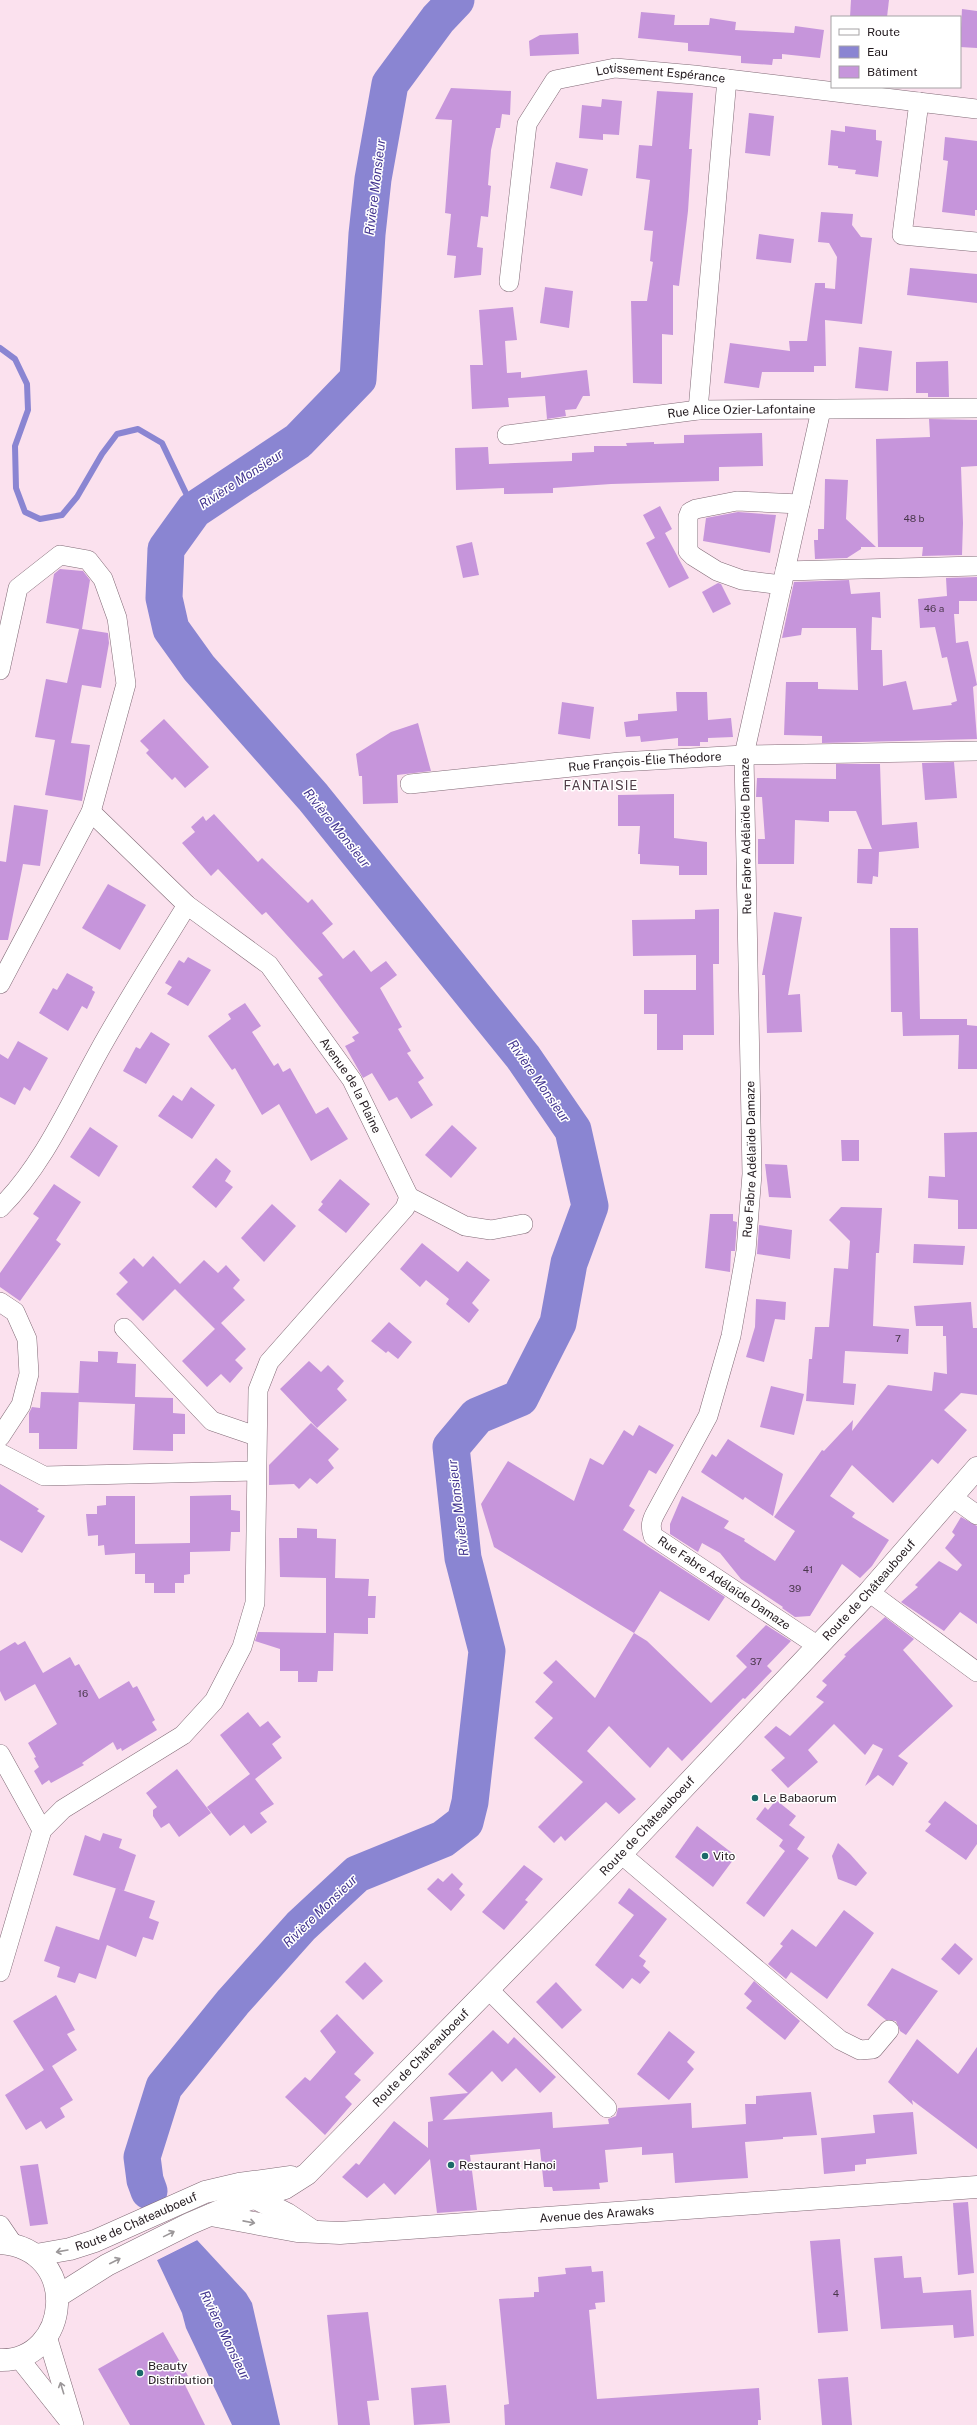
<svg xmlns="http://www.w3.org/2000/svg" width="977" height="2425" font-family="'Public Sans',sans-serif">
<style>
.water{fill:#8a85d2}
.pier{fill:#fbe1ee}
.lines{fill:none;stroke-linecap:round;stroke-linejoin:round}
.stream{stroke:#8a85d2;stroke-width:6}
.river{stroke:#8a85d2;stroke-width:37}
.building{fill:#c695db}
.street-casing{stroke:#816a76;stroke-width:20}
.secondary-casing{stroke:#816a76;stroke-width:23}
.street{stroke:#fff;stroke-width:19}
.secondary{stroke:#fff;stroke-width:22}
.oneway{stroke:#9b9799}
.poi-dot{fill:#1c6969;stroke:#fff;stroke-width:1.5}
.labels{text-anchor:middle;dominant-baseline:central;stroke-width:3;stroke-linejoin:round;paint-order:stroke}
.number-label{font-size:10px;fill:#4a374c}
.street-label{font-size:12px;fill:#21181d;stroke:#fff}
.poi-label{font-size:12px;fill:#21181d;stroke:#fff;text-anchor:start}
.water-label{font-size:13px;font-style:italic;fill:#443690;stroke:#fff}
.neighbourhood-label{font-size:13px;letter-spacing:1px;fill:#513d48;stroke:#fff}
</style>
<rect width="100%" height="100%" fill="#fbe1ee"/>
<!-- water -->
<polygon class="water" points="197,2240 246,2293 252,2303 280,2425 232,2425 186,2328 182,2313 157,2260"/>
<!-- pier -->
<polygon class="pier" points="196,2238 197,2240 157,2260 156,2258"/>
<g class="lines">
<!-- stream -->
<polyline class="stream" points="0,348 15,359 27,384 28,410 15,446 16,488 25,512 40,519 62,515 77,497 102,454 117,434 138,429 162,443 194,510"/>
<!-- river -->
<polyline class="river" points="149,2191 145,2180 142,2157 164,2087 233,2002 301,1926 357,1874 443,1839 465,1822 470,1802 487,1651 463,1558 451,1447 477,1416 520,1398 558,1323 569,1263 590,1206 573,1130 523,1057 313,797 199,668 171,629 164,598 166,549 194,510 298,441 358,379 367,234 373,179 390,84 438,19 456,0"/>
</g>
<!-- building -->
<g class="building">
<polygon points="851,0 889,0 887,17 850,17"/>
<polygon points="962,9 977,11 977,48 960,47"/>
<polygon points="641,12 675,15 674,25 709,25 710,18 736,22 735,30 794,33 795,26 824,30 820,58 782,54 782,59 773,59 772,65 741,63 741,56 688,51 688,43 638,38"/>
<polygon points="578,33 579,54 530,56 529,41 540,35"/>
<polygon points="451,88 511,91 510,115 502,114 500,128 496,128 491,150 488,185 491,186 488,217 481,216 477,247 483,248 481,275 454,278 456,256 447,255 451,214 445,213 452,120 435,119"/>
<polygon points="657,91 693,93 689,149 692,149 688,211 679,286 673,285 673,335 662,334 662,384 633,383 631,301 647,301 653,262 650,261 653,231 644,230 650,180 636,178 639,145 652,146"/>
<polygon points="602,99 622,101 619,135 603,134 603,140 579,138 582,105 601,107"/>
<polygon points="749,113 774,116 770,156 745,153"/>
<polygon points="845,126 876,130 876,140 882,141 878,177 855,174 856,170 838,168 838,166 828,165 831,130 845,132"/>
<polygon points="945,137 977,141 977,210 975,210 975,216 942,212 948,161 943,160"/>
<polygon points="556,162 588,169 582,196 550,188"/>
<polygon points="821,212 853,214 852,225 861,237 872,238 862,324 825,320 826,366 814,366 814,372 762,372 759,388 724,383 730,343 790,351 789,341 807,341 815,283 825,283 825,288 835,289 837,257 829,243 818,242"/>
<polygon points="759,234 794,239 791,263 756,259"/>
<polygon points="910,268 977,274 977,303 907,295"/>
<polygon points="545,287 573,291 569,328 540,323"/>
<polygon points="513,307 517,340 505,341 507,373 521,372 521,378 587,370 590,396 583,396 576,409 565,410 566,416 547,419 545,396 508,398 509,407 472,409 470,365 483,365 479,310"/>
<polygon points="859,347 892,351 888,391 855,388"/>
<polygon points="948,361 949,397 928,397 928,393 916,393 916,362"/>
<polygon points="929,419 977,420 977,466 961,467 963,523 962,555 922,556 923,547 878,547 876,439 930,437"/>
<polygon points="762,433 763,466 719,467 719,481 611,484 553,488 553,493 504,494 504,488 456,490 455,448 488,447 489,464 572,461 572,453 594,452 594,446 627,446 626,443 654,442 654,444 684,443 684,435"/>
<polygon points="825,479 848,480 846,519 876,547 861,547 861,549 847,558 815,559 814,540 818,540 818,529 824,529"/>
<polygon points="660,506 672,529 665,533 689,578 669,588 646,543 655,538 643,515"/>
<polygon points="738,512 776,515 770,553 703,541 706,518"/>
<polygon points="472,542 479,575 463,578 456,546"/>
<polygon points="60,569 83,571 90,580 82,629 108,633 109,643 101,688 82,685 71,743 90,745 82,801 45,795 55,740 35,737 46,679 67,683 79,629 46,623 54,574"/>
<polygon points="977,577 977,601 959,601 959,614 954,614 956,643 968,641 977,685 973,687 977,739 822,743 822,736 784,735 786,682 818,682 818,689 858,690 856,628 802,628 801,635 782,638 794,582 849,580 851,594 880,592 881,618 872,617 871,650 882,650 883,686 906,681 913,710 952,705 951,703 957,701 947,657 942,658 935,627 920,628 918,599 947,596 946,578"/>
<polygon points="718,583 721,584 731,604 713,613 702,592"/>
<polygon points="676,692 707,692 708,720 731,718 733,737 708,738 708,742 700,742 700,746 678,746 678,738 641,742 640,736 626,737 624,722 638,720 638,714 677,711"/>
<polygon points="562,702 594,707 590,739 558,734"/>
<polygon points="164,719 209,767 185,788 175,777 172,780 146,753 149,750 140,741"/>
<polygon points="418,723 431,771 397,775 398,803 363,804 362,776 359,776 356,754 391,732"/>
<polygon points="954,762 957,798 925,800 922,763"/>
<polygon points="836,764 880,764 882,825 917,822 919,848 879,852 878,877 873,876 872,884 857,883 858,849 872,849 856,811 829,811 829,822 795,820 794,864 758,864 758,839 765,839 762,797 756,797 757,778 836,779"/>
<polygon points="674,794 674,838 707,842 707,875 679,875 679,866 640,864 640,854 638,854 640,826 618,826 618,795"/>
<polygon points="14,805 48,810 40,866 23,864 8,940 0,940 0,861 6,862"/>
<polygon points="214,814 258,862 262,858 308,903 312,899 333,924 322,933 343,959 354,950 371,972 386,961 397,975 380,988 402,1027 398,1029 411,1051 407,1053 424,1078 418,1082 433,1105 411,1119 397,1097 389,1101 372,1073 363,1078 345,1046 355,1041 352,1037 359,1033 318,978 323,975 266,912 262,915 218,869 211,876 182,843 195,832 191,827 203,816 206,821"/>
<polygon points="108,884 146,905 120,950 82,928"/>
<polygon points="719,909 719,964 713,964 714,1035 683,1035 683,1050 657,1050 657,1014 644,1014 644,990 696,990 696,955 633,956 632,920 695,919 695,910"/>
<polygon points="774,912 802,917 788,995 800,994 802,1032 767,1033 765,975 762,975"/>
<polygon points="890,928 918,928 920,1019 967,1019 967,1025 977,1026 977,1069 958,1069 959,1035 903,1036 902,1012 891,1012"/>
<polygon points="188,957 211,970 188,1006 167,994 172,987 165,983 179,960 184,963"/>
<polygon points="67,973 93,987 92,990 95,992 87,1009 82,1006 68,1031 39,1013 53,988 57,990"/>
<polygon points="245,1003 261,1026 252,1032 274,1066 278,1063 283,1072 290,1068 316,1114 328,1107 348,1139 311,1161 279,1104 262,1115 235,1068 232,1070 208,1036 231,1019 228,1014"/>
<polygon points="151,1032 170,1044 146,1084 123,1071 136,1047 140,1049"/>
<polygon points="18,1041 48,1058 30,1091 24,1087 15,1105 0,1097 0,1054 8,1059"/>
<polygon points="191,1087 215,1105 192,1139 158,1116 173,1095 182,1101"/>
<polygon points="452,1125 477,1148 451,1178 425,1155"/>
<polygon points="90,1127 118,1146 99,1177 70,1157"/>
<polygon points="977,1132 977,1229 958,1229 958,1200 928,1198 929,1176 945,1177 944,1133"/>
<polygon points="841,1140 859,1140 859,1161 842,1161"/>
<polygon points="216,1158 231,1171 225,1181 233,1187 216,1208 192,1187"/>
<polygon points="765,1164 787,1165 791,1198 769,1197"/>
<polygon points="340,1179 370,1204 346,1233 318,1210 323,1204 321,1202"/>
<polygon points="54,1184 81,1202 56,1240 61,1244 20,1301 0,1287 0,1273 39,1218 33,1214"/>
<polygon points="272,1204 296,1226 264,1262 241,1238"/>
<polygon points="841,1207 882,1208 879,1253 876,1253 873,1326 909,1329 908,1354 845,1351 843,1383 856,1384 854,1405 806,1401 809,1359 812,1359 815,1327 829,1327 834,1268 848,1269 850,1241 829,1220"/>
<polygon points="710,1214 733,1214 733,1221 737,1222 735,1251 731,1251 730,1272 705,1268"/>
<polygon points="759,1225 792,1230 790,1259 757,1254"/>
<polygon points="422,1243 458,1272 467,1261 490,1280 472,1303 479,1310 469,1323 446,1304 449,1299 426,1280 420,1287 400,1269"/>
<polygon points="914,1244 965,1246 963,1265 913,1263"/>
<polygon points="153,1256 180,1284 204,1260 218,1273 226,1265 240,1280 233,1288 245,1300 221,1323 246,1349 235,1360 243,1368 230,1383 221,1374 207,1387 182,1361 217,1327 215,1329 175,1289 143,1321 116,1294 128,1282 119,1273 134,1258 143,1267"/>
<polygon points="756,1299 786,1302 785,1320 775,1319 764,1362 746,1357 755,1327"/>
<polygon points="971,1302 973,1328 977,1328 977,1395 961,1393 944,1410 967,1430 938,1464 932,1459 893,1503 852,1465 830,1496 855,1513 852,1517 889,1540 872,1566 860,1578 842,1564 810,1616 795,1617 782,1608 783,1607 741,1579 720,1553 702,1543 698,1552 670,1534 670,1524 682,1496 729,1521 724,1528 745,1539 744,1541 775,1561 795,1531 774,1517 822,1450 824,1451 853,1420 852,1431 888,1385 932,1391 934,1372 947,1374 946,1336 943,1336 943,1326 916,1326 914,1306"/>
<polygon points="389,1322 412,1342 398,1359 388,1351 386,1353 371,1341"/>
<polygon points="98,1351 118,1352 117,1363 136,1364 135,1397 173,1398 173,1413 185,1414 185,1434 173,1434 173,1451 133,1450 135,1404 78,1402 80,1361 98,1362"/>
<polygon points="309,1361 321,1372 328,1365 344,1381 337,1389 347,1400 317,1428 280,1389"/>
<polygon points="771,1386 804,1394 794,1435 760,1427"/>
<polygon points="41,1392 79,1393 77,1449 39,1449 39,1433 29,1433 29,1413 32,1407 40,1408"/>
<polygon points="311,1423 339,1449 328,1460 334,1468 317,1484 310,1478 299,1489 294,1484 269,1485 269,1465"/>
<polygon points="639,1425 674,1445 656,1474 649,1470 629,1506 635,1510 623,1530 725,1597 709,1621 660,1591 634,1633 494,1547 481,1504 508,1461 574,1501 590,1458 603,1465 624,1430 633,1436"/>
<polygon points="728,1439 783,1474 773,1516 745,1497 743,1500 701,1472 712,1454 716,1457"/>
<polygon points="0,1484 39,1509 37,1511 45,1516 22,1553 0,1540"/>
<polygon points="231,1495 231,1510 240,1511 240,1532 231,1532 230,1551 190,1552 190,1574 184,1575 184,1583 175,1583 175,1593 154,1593 154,1583 145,1583 145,1574 135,1574 135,1551 135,1553 105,1555 104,1545 98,1546 98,1535 88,1536 86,1514 97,1514 97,1506 106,1505 106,1496 135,1496 135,1544 190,1543 190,1496"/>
<polygon points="961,1517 977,1526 977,1624 960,1612 944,1631 901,1602 918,1587 915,1585 939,1561 957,1571 962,1565 945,1548 955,1535 952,1532"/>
<polygon points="297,1528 317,1529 317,1538 336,1539 335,1578 369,1579 368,1596 376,1596 375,1618 368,1618 368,1634 334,1633 333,1671 318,1671 317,1682 298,1682 298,1671 280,1671 280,1649 255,1641 258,1632 326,1633 326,1578 280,1577 279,1538 297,1538"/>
<polygon points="885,1617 914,1639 903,1650 953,1706 898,1756 908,1763 893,1786 878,1775 865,1786 883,1749 873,1744 865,1755 834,1724 808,1750 818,1762 788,1788 771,1770 785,1758 764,1737 776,1726 790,1736 824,1702 816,1697 827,1685 822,1681 846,1656 844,1655"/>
<polygon points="766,1625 791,1641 767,1666 772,1671 745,1699 743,1698 682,1761 668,1747 650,1768 609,1726 587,1751 636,1799 619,1814 606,1802 565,1841 561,1836 554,1843 538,1827 583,1782 534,1738 553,1718 535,1702 553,1682 543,1673 556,1660 595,1698 634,1633 647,1641 711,1703 747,1667 736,1656"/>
<polygon points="25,1641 43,1673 70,1657 75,1666 79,1664 99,1699 129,1681 133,1688 137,1686 155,1720 152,1722 157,1730 122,1751 121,1748 117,1750 113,1742 82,1763 84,1765 51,1783 49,1780 42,1785 34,1771 39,1767 34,1758 36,1757 28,1743 57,1724 35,1684 5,1701 0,1691 0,1651 15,1642 18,1645"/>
<polygon points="248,1712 260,1727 268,1721 281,1737 272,1744 282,1758 255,1779 274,1804 260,1813 267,1822 251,1834 244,1825 230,1836 207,1807 250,1774 220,1735"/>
<polygon points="177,1769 211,1813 179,1837 169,1823 161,1828 153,1816 153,1810 157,1807 146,1793"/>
<polygon points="776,1800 796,1816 789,1825 805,1837 797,1849 809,1858 764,1917 746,1903 785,1851 779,1846 783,1840 756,1819 765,1807 768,1810"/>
<polygon points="945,1801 977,1825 977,1844 966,1860 925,1831 931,1824 928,1822"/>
<polygon points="697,1826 736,1856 713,1887 675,1857"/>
<polygon points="103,1833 122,1839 119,1848 136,1855 124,1891 73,1875 85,1835 100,1841"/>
<polygon points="838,1843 850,1854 867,1873 856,1886 838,1879 832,1856"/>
<polygon points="524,1865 543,1879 525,1900 528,1902 504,1930 482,1912"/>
<polygon points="452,1873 463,1884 459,1889 465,1895 451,1911 427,1889 438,1878 443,1882"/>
<polygon points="116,1888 155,1901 149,1918 159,1922 153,1940 143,1937 136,1957 107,1945 96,1979 79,1973 75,1983 57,1977 60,1967 44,1961 56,1926 99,1940"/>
<polygon points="629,1888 667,1919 639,1956 646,1961 643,1966 650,1972 640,1984 632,1978 623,1989 595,1965 634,1915 618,1903"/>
<polygon points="844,1910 874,1933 827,1999 791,1972 786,1979 768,1964 783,1946 780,1944 792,1929 816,1947"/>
<polygon points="955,1943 973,1959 959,1975 941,1959"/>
<polygon points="365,1962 383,1981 363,2000 345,1982"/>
<polygon points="892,1968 938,1991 906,2035 900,2031 896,2021 886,2020 867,2005"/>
<polygon points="754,1981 800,2021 785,2040 746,2008 752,2001 744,1994"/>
<polygon points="556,1982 582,2010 562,2029 536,2002"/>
<polygon points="56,1995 75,2030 67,2034 77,2050 52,2066 73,2100 60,2108 65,2117 46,2129 41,2121 26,2130 5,2095 44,2070 13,2021"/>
<polygon points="337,2014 374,2053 354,2074 361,2080 345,2097 352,2104 325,2135 285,2097 305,2077 310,2081 336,2052 320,2031"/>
<polygon points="493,2030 508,2044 514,2037 556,2077 540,2093 516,2068 502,2082 492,2071 443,2120 552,2112 553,2128 609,2124 608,2119 616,2116 618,2108 691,2103 692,2128 746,2124 745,2104 756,2104 756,2096 811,2092 817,2135 783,2137 783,2139 745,2142 748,2178 715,2180 675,2183 673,2153 642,2155 642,2147 605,2150 608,2182 599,2183 600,2189 553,2191 552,2187 544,2187 540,2149 470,2155 477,2210 437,2213 430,2159 395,2195 384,2183 367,2198 342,2177 356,2163 359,2165 394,2121 428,2148 428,2122 433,2121 430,2097 468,2093 448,2074"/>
<polygon points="669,2031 695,2052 687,2062 694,2069 669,2100 637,2074"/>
<polygon points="917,2039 958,2074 977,2047 977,2149 912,2100 913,2105 888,2082"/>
<polygon points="913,2112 917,2154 866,2159 866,2164 855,2165 855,2171 824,2174 821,2138 875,2133 873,2115"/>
<polygon points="38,2164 48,2224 30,2226 20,2166"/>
<polygon points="968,2202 974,2273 958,2275 953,2203"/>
<polygon points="840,2239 848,2331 818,2333 810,2241"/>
<polygon points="902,2256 904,2278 921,2277 923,2293 971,2290 974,2336 954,2338 953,2325 881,2329 874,2258"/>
<polygon points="591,2266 592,2272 603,2271 605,2302 595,2303 596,2309 589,2310 597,2399 759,2388 761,2420 758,2420 758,2425 505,2425 504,2405 509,2404 499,2299 534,2297 534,2292 539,2292 538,2277 566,2274 565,2268"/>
<polygon points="368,2312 379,2400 367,2401 370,2425 338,2425 327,2315"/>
<polygon points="163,2332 188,2376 182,2379 205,2425 130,2425 98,2369"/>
<polygon points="848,2377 852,2425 822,2425 818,2379"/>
<polygon points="446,2385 450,2423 414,2425 411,2388"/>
</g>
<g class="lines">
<defs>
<g id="street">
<polyline points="919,102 902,235 977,242"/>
<path id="s1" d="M509,282l18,-158 28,-44 60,-12 79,7 283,34"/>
<polyline points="698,410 727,79"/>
<path id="s2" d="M507,435l191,-25 279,-2"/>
<polyline points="785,571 977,566"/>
<polyline points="782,585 742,580 717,571 693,556 688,551 688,517 690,512 696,509 737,501 800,504"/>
<polyline points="0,670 18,588 60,555 88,560 103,579 117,618 126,684 91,812 0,984"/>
<path id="s3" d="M410,784l210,-22 124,-7 233,-4"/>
<path id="s4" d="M91,812l96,93 82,60 83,115 57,117 56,29 26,4 32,-6"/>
<path d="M0,1208c44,-44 69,-103 99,-157 27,-49 58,-97 88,-146"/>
<polyline points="0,1302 15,1312 27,1339 29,1374 21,1405 0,1437"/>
<polyline points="124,1328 212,1421 256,1436"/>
<polyline points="0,1453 44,1476 256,1471"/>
<polyline points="952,1497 977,1515"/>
<polyline points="869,1592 977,1672"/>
<path id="s5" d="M818,1646l-165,-110c-3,-10 -2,-15 3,-24l52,-96 23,-80 15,-85 6,-77 -8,-419 77,-345"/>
<polyline points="0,1754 42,1830"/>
<polyline points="621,1854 840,2040 860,2050 873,2049 889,2030"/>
<polyline points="0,1972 42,1830 63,1809 183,1735 214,1701 242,1647 255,1603 258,1390 269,1362 405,1208 409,1197"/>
<polyline points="489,1990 607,2108"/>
<polyline points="0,2225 13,2244"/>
<polyline points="47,2336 74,2425"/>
<polyline points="18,2357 68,2420"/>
</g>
<g id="secondary">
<polyline points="249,2195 287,2214 311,2230"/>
<path id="s6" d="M211,2215l86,16 43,2 637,-46"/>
<path d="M0,2243c82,6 70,119 0,117"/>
<path id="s7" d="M36,2255l34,-6 25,-8 110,-49 34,-8 52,-7"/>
<path id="s8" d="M58,2296l49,-31 82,-41 49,-21 47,-15 22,-14 314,-320 248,-262 108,-124"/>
</g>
</defs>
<!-- street casing -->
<use href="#street" class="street-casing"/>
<!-- secondary casing -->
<use href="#secondary" class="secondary-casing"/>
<!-- street -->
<use href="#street" class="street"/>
<!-- secondary -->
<use href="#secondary" class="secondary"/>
</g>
<!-- one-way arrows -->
<defs><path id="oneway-shaft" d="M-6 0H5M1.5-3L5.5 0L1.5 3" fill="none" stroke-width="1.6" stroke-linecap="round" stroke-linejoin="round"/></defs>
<g class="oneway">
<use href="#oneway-shaft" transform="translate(249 2222) rotate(11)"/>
<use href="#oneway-shaft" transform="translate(169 2234) rotate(-26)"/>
<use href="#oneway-shaft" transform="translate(62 2251) rotate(170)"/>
<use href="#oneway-shaft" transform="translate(115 2261) rotate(-27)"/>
<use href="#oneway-shaft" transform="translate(62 2388) rotate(-107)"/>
</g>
<!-- markers -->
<g class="poi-dot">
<circle cx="755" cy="1798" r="4"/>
<circle cx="705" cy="1856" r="4"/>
<circle cx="451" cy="2165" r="4"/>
<circle cx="140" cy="2373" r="4"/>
</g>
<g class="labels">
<!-- number labels -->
<g class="number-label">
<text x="914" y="518">48 b</text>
<text x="934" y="608">46 a</text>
<text x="898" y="1338">7</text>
<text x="808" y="1569">41</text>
<text x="795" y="1588">39</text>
<text x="756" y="1661">37</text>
<text x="83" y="1693">16</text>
<text x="836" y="2293">4</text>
</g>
<!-- street labels -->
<g class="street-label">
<text stroke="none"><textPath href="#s1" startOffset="318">Lotissement Espérance</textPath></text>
<text stroke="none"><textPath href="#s2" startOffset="236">Rue Alice Ozier-Lafontaine</textPath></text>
<text stroke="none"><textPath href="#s3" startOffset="236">Rue François-Élie Théodore</textPath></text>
<text transform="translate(746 836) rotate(-91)">Rue Fabre Adélaïde Damaze</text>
<text stroke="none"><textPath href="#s4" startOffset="381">Avenue de la Plaine</textPath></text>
<text stroke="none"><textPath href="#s5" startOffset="594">Rue Fabre Adélaïde Damaze</textPath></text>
<text transform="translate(724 1583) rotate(34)">Rue Fabre Adélaïde Damaze</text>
<text stroke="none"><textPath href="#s8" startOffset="1089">Route de Châteauboeuf</textPath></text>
<text stroke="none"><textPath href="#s8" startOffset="765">Route de Châteauboeuf</textPath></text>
<text stroke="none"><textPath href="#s8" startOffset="441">Route de Châteauboeuf</textPath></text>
<text stroke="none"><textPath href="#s6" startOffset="388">Avenue des Arawaks</textPath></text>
<text stroke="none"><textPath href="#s7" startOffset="106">Route de Châteauboeuf</textPath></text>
</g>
<!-- poi labels -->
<g class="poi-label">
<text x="763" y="1798">Le Babaorum</text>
<text x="713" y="1856">Vito</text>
<text x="459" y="2165">Restaurant Hanoi</text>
<text x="148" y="2366">Beauty<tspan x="148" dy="14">Distribution</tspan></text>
</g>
<!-- water labels -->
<g class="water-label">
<text transform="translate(375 187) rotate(-83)">Rivière Monsieur</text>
<text transform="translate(241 479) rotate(-33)">Rivière Monsieur</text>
<text transform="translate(337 828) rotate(51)">Rivière Monsieur</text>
<text transform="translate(539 1081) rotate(55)">Rivière Monsieur</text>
<text transform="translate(458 1508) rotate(-97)">Rivière Monsieur</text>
<text transform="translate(320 1911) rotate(-44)">Rivière Monsieur</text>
<text transform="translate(225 2335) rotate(64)">Rivière Monsieur</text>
</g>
<!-- neighbourhood labels -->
<g class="neighbourhood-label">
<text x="601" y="785">FANTAISIE</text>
</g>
</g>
<!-- legend -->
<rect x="831" y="16" width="130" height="72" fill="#ffffff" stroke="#a6a3a5"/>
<rect x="839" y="29" width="20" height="6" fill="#ffffff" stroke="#a6a3a5"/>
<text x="867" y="36" font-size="12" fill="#21181d">Route</text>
<rect x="839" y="46" width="20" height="12" fill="#8a85d2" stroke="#a6a3a5"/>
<text x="867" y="56" font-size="12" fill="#21181d">Eau</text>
<rect x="839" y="66" width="20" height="12" fill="#c695db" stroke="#a6a3a5"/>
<text x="867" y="76" font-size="12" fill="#21181d">Bâtiment</text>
</svg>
